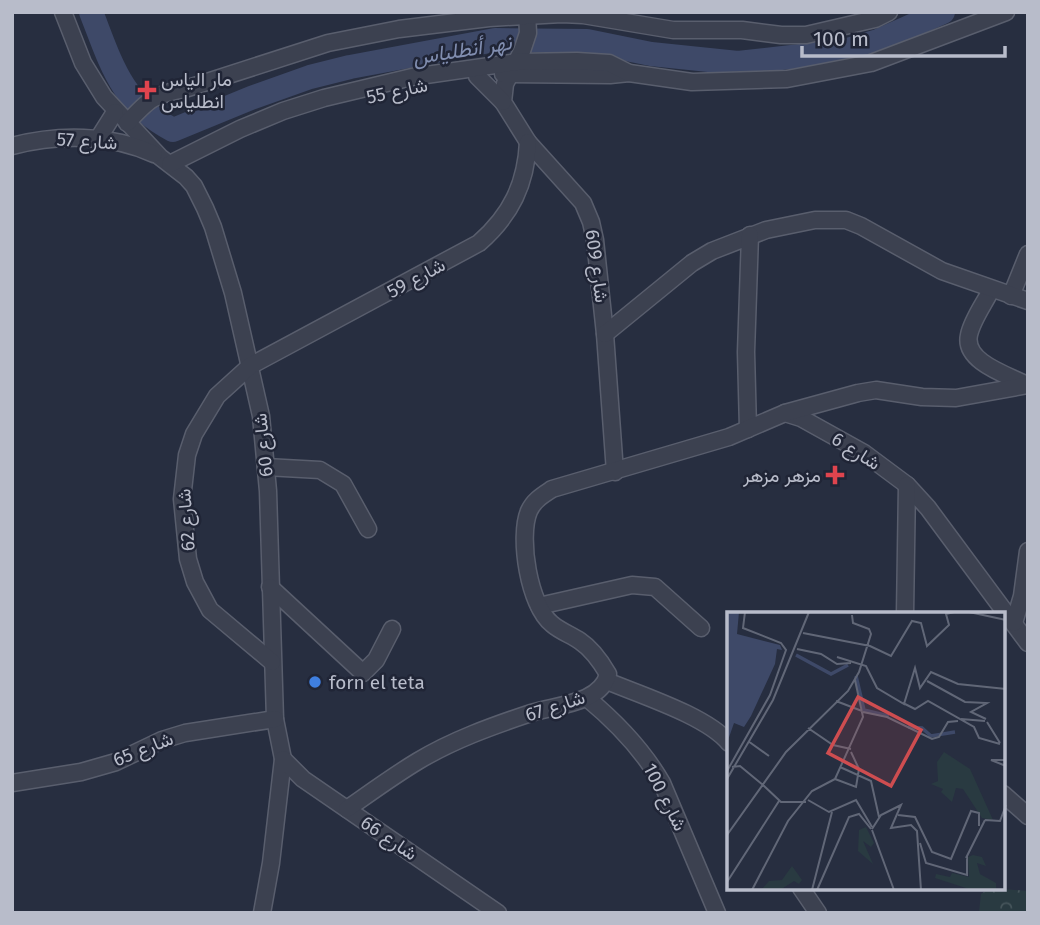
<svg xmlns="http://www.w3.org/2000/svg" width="1040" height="925" font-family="'Fira Sans',Vazirmatn,sans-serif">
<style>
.forest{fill:url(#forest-crowns)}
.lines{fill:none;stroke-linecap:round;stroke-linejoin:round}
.river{stroke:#3e4968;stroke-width:24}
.minor-casing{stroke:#595e6d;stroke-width:19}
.minor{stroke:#3c4150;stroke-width:16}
.health-dot{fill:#e0444e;stroke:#202536;stroke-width:2.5}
.shop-dot{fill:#3f7fe0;stroke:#202536;stroke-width:2.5}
.labels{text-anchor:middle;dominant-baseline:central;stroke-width:5;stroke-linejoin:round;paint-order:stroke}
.poi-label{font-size:19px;fill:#b8bcca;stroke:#202536;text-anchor:start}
.street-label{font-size:19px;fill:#b8bcca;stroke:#202536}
.water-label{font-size:21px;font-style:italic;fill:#818eb0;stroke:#202536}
.inset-river{fill:none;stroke:#3e4968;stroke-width:3.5}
.inset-road{fill:none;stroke:#616777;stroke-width:2}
.view{fill:#ce4d50;fill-opacity:0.15;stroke:#ce4d50;stroke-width:3.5}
.inset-edge{fill:none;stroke:#b8bcca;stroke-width:3.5}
</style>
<defs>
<pattern id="forest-crowns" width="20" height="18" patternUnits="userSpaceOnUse" patternTransform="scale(1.75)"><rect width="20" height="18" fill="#293a41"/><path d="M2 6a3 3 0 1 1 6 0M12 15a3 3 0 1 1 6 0" fill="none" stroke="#46555b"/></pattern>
</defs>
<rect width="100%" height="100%" fill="#272e40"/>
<!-- forest -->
<polygon class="forest" points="990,888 1028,891 1028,913 979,913 981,894"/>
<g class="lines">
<!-- river -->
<path class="river" d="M91,12c20,51 30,91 82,118l78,-32 59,-21 40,-10 145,-27 92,1 64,13 87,9 106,-12 34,-10 65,-29"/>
<defs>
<g id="minor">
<polyline points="63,12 83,63 104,97 160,157 186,177 194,186 205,208 213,227 233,293 261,416 268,491 275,719 283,759 271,863 262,913"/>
<polyline points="527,12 528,33 522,51 505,84 503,102 528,142 583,203 591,222 595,240 605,334 615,472"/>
<polyline points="503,74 610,75 629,73"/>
<polyline points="477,76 503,102"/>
<path d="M127,123c21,-23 27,-29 58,-34l143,-46 71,-14 90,-11 73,-4 21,1 90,15h69l39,5h25l69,-16 14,-7"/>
<polyline points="98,139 115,112"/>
<path d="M12,146c46,-12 98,-12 142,8"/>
<polyline points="170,164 240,129 283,111 324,98 412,77 517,62 577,61 609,63 629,73 692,82 787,79 871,63 1006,12"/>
<path d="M991,290c-7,14 -19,30 -22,45 -6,27 39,40 58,50"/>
<polyline points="1011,296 1028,254"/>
<polyline points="605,334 692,263 712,251 766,230 815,220 846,220 861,226 942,271 1028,301"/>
<polyline points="785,413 801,418 864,453 907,485 928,508 1028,643"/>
<polyline points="748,429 746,352 750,235"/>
<polyline points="266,467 320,470 343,484 368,529"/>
<polyline points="270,587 363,673 376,660 392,629"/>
<polyline points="539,606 632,585 655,587 701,628"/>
<polyline points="905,614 907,485"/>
<polyline points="1014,623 1022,596 1028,551"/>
<path d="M272,662l-62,-52 -15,-28 -7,-23 -6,-60 5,-44 7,-21 23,-38 33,-30 229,-123c32,-28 47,-59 49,-101"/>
<path d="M607,681c33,14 100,35 122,62"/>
<path d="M587,698c29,24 56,52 75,85l55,130"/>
<polyline points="283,759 303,779 498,913"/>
<polyline points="12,783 81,772 116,762 162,740 185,733 275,719"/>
<polyline points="1003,794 1028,816"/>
<path d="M347,809c23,-16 46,-33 71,-48 35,-21 74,-35 113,-48 24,-8 70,-9 77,-39 -7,-12 -16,-25 -28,-33 -9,-6 -20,-10 -28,-17 -23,-18 -34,-87 -23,-113 5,-11 14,-16 23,-22l177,-52 56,-24 73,-20 18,-3 46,7 34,1 72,-13"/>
<polyline points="801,888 818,913"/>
</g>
</defs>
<!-- minor casing -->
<use href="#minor" class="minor-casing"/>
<!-- minor -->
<use href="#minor" class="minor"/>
</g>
<!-- markers -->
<g class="health-dot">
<path d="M143.5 79.5h7v7h7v7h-7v7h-7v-7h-7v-7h7z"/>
<path d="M831.5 464.5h7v7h7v7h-7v7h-7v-7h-7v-7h7z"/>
</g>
<circle class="shop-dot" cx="315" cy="682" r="7"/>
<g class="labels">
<!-- poi labels -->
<g class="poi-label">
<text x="161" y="79">مار الياس<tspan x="161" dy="22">انطلياس</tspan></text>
<text x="821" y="475" text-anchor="end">مزهر مزهر</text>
<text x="329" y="682">forn el teta</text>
</g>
<!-- street labels -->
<g class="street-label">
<text transform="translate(397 91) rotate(-12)">شارع 55</text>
<text transform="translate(87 141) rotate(4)">شارع 57</text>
<text transform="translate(597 266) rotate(82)">شارع 609</text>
<text transform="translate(416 278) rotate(-28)">شارع 59</text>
<text transform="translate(263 445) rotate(-96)">شارع 60</text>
<text transform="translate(856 451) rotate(32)">شارع 6</text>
<text transform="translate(186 520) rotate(-94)">شارع 62</text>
<text transform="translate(555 706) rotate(-18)">شارع 67</text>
<text transform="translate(143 749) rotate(-22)">شارع 65</text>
<text transform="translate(665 797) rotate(63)">شارع 100</text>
<text transform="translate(389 838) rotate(34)">شارع 66</text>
</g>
<!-- water labels -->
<g class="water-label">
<text transform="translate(462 50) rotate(-9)">نهر أنطلياس</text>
</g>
</g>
<!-- overview -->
<g transform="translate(727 612)">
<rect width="278" height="278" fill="#272e40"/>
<path d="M217,140l26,17 23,51 -11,-2 -19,-29 -7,-1 -4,14 -11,-10 2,-3 -12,-5 7,-3 -1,-19zM139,215l8,16 -3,4 -8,-6 10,23 -15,-13 1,-21zM246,243l9,2 4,9 -9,-3 3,11 16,9v7h-24l-37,-12 1,-4 14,3 2,-4 17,4 -1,-20zM65,254l10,14 -3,4 -5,-3 -14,9h-19l8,-9 13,-1z" fill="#293a41"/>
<path d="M0,0h12l-2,22 43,11 2,5 -5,-1 -2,15 -24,52 -7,11 -10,-4 -7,20z" fill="#3e4968"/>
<path class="inset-river" d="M69,43l35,19 17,-9M129,64l8,34 25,6M181,115l14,1 9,8 24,-4"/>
<path class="inset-road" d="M242,0l37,8M76,21l67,13 21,10 21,-35 9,2 6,23 22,-21 -3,-11 8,-2M70,37l24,5 16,10 14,-1M110,45l29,9 11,22 27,16 11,-36 5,20 11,-16 27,12 48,5M200,69l38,21 22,1 -16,9 15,7M109,89l26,10M178,92l10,5 13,-8 46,26 5,11 21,6M136,100l24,5 45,22 7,-2 9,-15 10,-1M234,107l24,2M260,110l13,21M81,116l25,17 18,4M21,129l21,15M279,148h-15l15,6M5,155l8,-1 23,19M113,155l31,14 8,36M0,159l43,-76 16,-45 -5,-7 -38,-15 2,-16M0,167l46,-79 36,-88M108,167l28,-62 -8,-37M108,167l21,8 3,-18 -8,-17M36,173l18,17h25M81,188l21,12 27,-12 16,27M171,203l17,2 17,35 19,7 20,-48 8,2v13M258,208l15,1 6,-16M145,217l9,-14 20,-10 -10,23 20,-3 6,6 4,59M145,218l22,60M0,223l59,-83 62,-61 11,-19 12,-38 -2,-5 -16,-6 -1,-8M193,231l6,20 41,12v-19M239,246l19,-38M0,270l52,-81M25,278l36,-69 24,-30 23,-12M85,278l20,-78M90,278l32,-73 10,-3 12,15"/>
<path class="view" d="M131,85l63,33 -30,56 -63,-33z"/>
<rect width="278" height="278" class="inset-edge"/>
</g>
<!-- border -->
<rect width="1040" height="925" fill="none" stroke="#b8bcca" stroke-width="28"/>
<!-- scale -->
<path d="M802 46v10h203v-10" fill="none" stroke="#b8bcca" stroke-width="3.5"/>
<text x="813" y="46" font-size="21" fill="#b8bcca" stroke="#202536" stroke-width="5" paint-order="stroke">100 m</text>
</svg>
